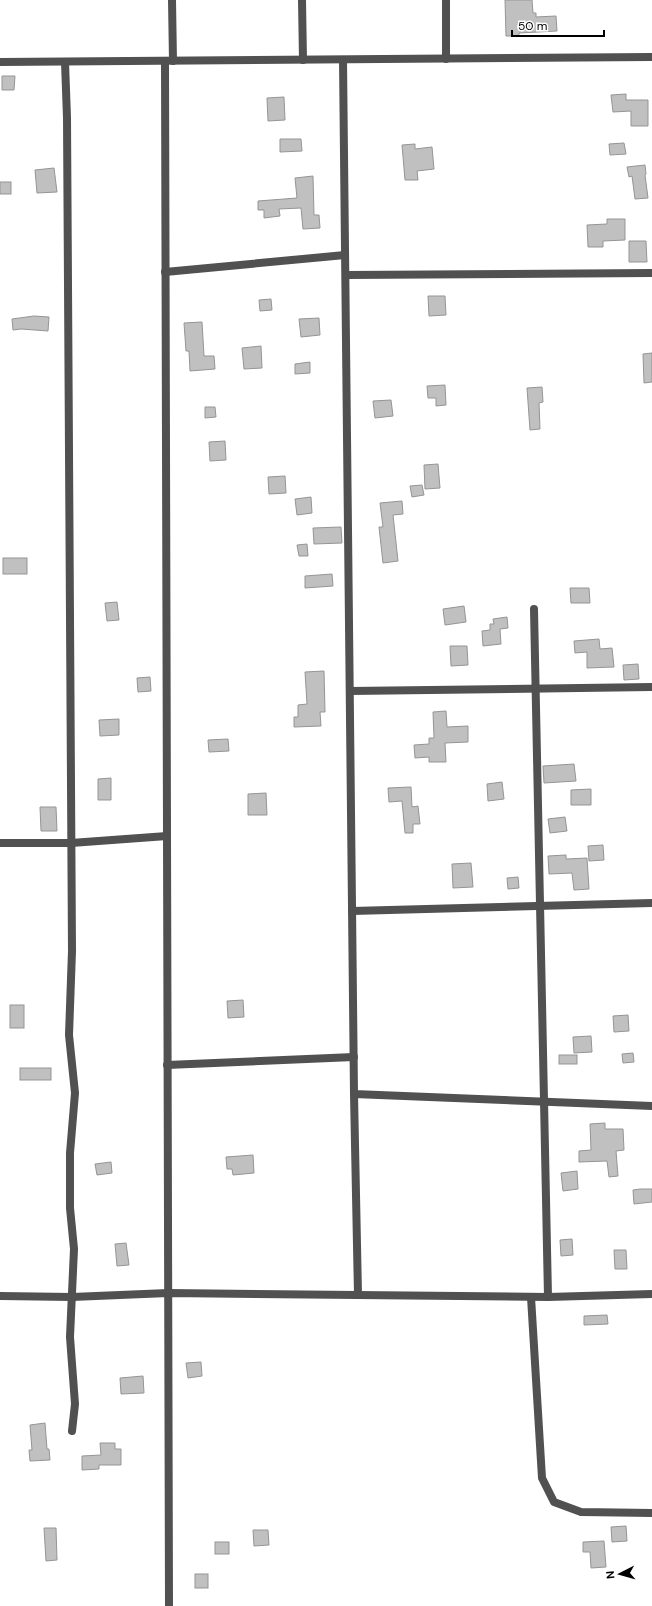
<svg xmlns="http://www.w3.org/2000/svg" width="652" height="1606" font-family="'DM Sans',sans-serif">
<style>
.building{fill:#c0c0c0;stroke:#959595}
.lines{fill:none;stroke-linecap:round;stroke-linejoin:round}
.street{stroke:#515151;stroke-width:8}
</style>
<rect width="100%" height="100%" fill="#fff"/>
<!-- building -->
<g class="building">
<polygon points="505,0 532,0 533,13 536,13 536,17 556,16 557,31 519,33 519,36 506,36"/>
<polygon points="2,76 15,76 14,90 2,90"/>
<polygon points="626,94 626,100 648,100 648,126 631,126 631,111 613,112 611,95"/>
<polygon points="284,97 285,120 268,121 267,98"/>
<polygon points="280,139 301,139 302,151 280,152"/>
<polygon points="624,143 626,154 610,155 609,144"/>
<polygon points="415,144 415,149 432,147 434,169 417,171 418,180 405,180 402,145"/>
<polygon points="645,165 646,174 645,175 648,198 635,199 632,176 629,177 627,167"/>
<polygon points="54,168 57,192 37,193 35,170"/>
<polygon points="313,176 314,215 319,215 320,228 303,229 301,208 279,209 280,216 264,218 264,210 258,210 258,201 297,198 295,178"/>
<rect x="0" y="182" width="11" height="12"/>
<polygon points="607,219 625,219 625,240 603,241 603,247 588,247 587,225 607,224"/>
<polygon points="629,241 646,241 647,262 629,262"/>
<polygon points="428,296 445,296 446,315 429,316"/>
<polygon points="271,299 272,310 260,311 259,300"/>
<polygon points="34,316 49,317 48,331 21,329 13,330 12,319"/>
<polygon points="319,318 320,335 301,337 299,319"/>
<polygon points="202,322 204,356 214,356 215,369 190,371 189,351 186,351 184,323"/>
<polygon points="261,346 262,368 244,369 242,348"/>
<polygon points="652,353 652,382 644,383 643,354"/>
<polygon points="310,362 310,373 295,374 295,364"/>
<polygon points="445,385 446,405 436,406 436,398 428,398 427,386"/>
<polygon points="542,387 543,402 539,403 540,429 530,430 527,388"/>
<polygon points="391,400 393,416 375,418 373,401"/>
<polygon points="205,407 215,407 216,417 205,418"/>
<polygon points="225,441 226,460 210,461 209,442"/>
<polygon points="438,464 440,488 425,489 424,465"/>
<polygon points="285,476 286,493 269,494 268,477"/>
<polygon points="422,485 424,495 412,497 410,486"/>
<polygon points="311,497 312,513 297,515 295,499"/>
<polygon points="402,501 403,514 393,515 398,561 383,563 379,527 383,527 380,503"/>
<polygon points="341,527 342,543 314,544 313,528"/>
<polygon points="307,544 308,556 299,556 297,545"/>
<rect x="3" y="558" width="24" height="16"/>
<polygon points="332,574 333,586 305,588 305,576"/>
<polygon points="570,588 589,588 590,603 571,603"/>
<polygon points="117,602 119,620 107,621 105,603"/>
<polygon points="464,606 466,622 445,625 443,609"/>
<polygon points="507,617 508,628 500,629 501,644 483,646 482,631 490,630 490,624 494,624 493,619"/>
<polygon points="599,639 600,649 612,648 614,667 587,668 587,652 575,653 574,641"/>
<polygon points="450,646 467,646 468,665 451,666"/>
<polygon points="638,664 639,679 624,680 623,665"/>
<polygon points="324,671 325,712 320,712 321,726 294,727 294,717 298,717 298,705 307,704 305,672"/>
<polygon points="150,677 151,691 138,692 137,678"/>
<polygon points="446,711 447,727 468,726 468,742 445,743 446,762 429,762 429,757 415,758 414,745 429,744 429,738 434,738 433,712"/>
<polygon points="119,719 119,735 100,736 99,720"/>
<polygon points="228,739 229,751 209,752 208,740"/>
<polygon points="574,764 576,781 544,783 543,766"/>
<polygon points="111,778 111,800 98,800 98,779"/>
<polygon points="502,782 504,799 488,801 487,784"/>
<polygon points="411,787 412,807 418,806 420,824 413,824 413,833 405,833 402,801 389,802 388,788"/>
<polygon points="591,789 591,805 571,805 571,790"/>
<polygon points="266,793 267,815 248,815 248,794"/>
<polygon points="40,807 56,807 57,831 41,831"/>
<polygon points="565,817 567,831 550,833 548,819"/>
<polygon points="603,845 604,860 589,861 588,846"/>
<polygon points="566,855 566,859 587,858 589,889 574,890 572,873 549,874 548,856"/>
<polygon points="471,863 473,887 453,888 452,864"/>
<polygon points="518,877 519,888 508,889 507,878"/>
<polygon points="243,1000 244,1017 228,1018 227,1001"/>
<rect x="10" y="1005" width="14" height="23"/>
<polygon points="628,1015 629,1031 614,1032 613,1016"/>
<polygon points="591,1036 592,1052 574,1053 573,1037"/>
<polygon points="633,1053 634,1062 623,1063 622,1054"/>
<rect x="559" y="1055" width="18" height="9"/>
<rect x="20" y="1068" width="31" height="12"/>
<polygon points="605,1123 605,1129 623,1129 624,1150 616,1151 618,1176 609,1177 607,1161 579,1162 579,1151 591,1150 590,1124"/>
<polygon points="253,1155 254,1173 233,1175 232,1169 227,1169 226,1157"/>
<polygon points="111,1162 112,1173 97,1175 95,1164"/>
<polygon points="577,1171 578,1189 563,1191 561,1173"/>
<polygon points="640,1189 652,1189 652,1202 634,1204 633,1190"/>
<polygon points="572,1239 573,1255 561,1256 560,1240"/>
<polygon points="126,1243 129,1265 117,1266 115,1244"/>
<polygon points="614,1250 626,1250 627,1269 615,1269"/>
<polygon points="607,1315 608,1324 584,1325 584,1316"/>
<polygon points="201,1362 202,1376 188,1378 186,1363"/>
<polygon points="143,1376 144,1393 121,1394 120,1378"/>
<polygon points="45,1423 47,1449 49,1449 50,1460 30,1461 29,1450 32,1450 30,1425"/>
<polygon points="100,1443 115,1443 115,1449 121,1449 121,1465 99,1465 99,1469 82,1470 82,1456 101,1455"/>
<polygon points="626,1526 627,1541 612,1542 611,1527"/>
<polygon points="44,1528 56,1528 57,1560 46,1561"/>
<polygon points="253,1530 268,1530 269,1545 254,1546"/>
<polygon points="604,1541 606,1567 591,1568 590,1552 583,1552 583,1542"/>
<rect x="215" y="1542" width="14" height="12"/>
<rect x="195" y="1574" width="13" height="14"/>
</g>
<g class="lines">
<!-- street -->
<g class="street">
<polyline points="172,0 173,61"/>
<polyline points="302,0 303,60"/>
<polyline points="446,0 446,59"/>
<polyline points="343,60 354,1094 652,1106"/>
<polyline points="165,61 169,1606"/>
<polyline points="0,62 652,57"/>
<polyline points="65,62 67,118 72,951 69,1035 75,1093 70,1153 70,1208 74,1249 70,1337 75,1404 72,1431"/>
<polyline points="165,272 345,255"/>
<polyline points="346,275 652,273"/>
<polyline points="534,609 548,1297"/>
<polyline points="350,691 652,687"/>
<polyline points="0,843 71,843 167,836"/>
<polyline points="352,911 652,903"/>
<polyline points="167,1065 354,1057"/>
<polyline points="354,1094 358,1295"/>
<polyline points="0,1296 72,1297 168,1293 548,1297 652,1294"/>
<polyline points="531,1297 542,1478 554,1502 581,1512 652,1513"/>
</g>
</g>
<!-- north arrow -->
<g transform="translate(620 1574) rotate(264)" stroke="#ffffff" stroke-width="3" paint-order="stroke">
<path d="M0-3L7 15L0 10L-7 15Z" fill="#000000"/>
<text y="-6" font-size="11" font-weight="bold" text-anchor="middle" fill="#000000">N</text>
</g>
<!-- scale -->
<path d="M512 30v6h92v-6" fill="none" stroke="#000000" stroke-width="2"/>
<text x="518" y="30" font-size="12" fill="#000000" stroke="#ffffff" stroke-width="3" paint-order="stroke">50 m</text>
</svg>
